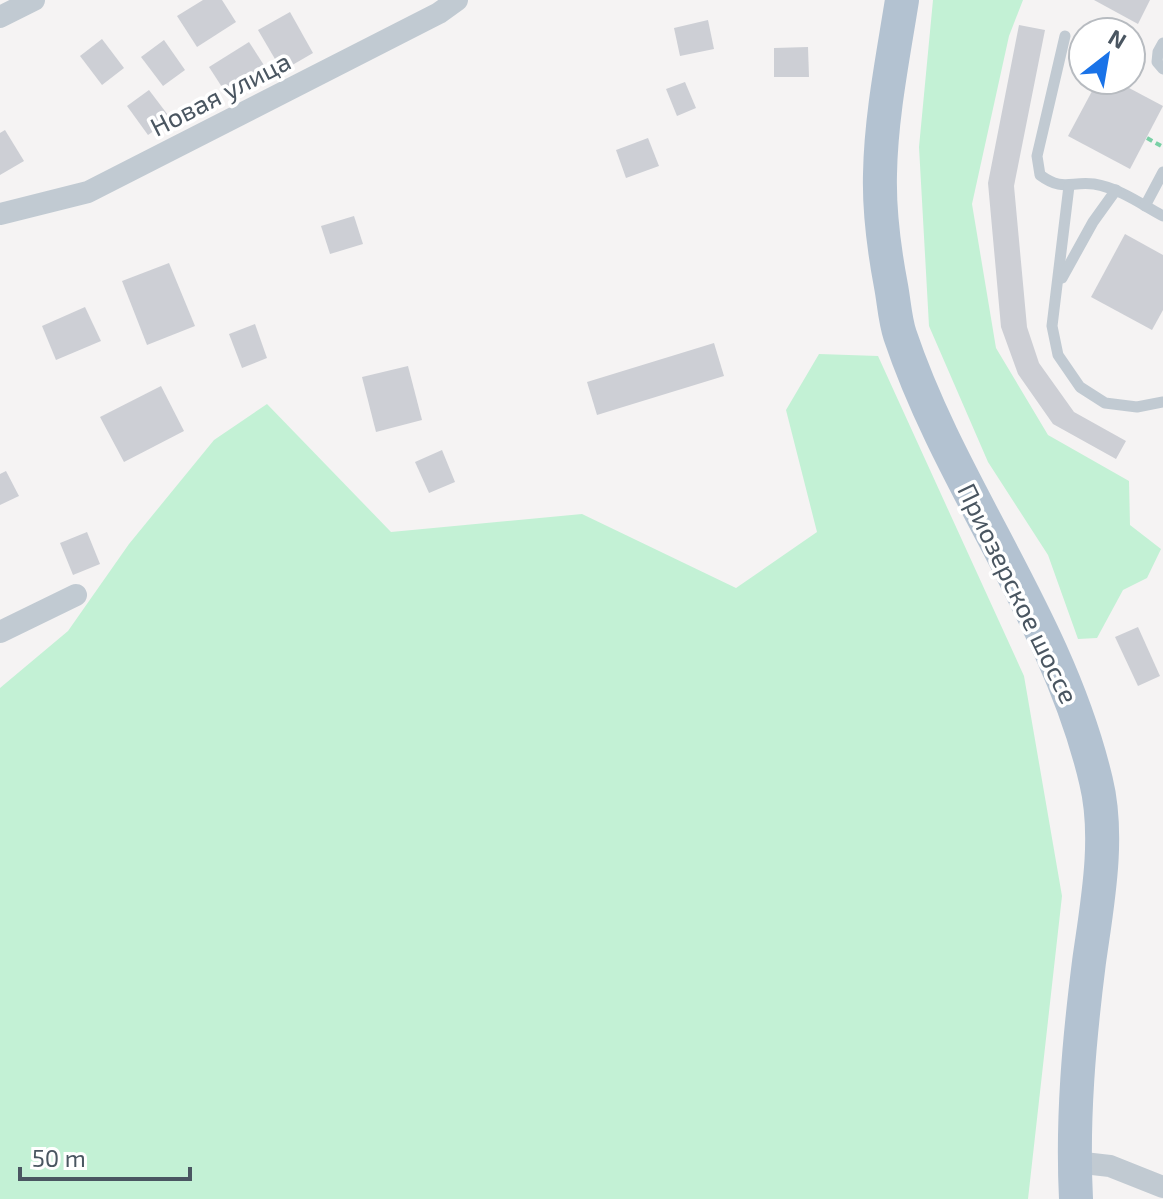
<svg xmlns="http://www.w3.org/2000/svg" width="1163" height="1199" font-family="'Exo 2',sans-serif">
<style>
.green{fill:#c3f1d5}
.building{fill:#cdcfd5}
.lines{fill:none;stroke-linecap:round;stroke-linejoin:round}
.path{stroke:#7ad0a6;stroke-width:4;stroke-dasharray:6 4;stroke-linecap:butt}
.lane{stroke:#c1cad2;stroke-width:11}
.street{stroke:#c1cad2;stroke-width:22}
.primary{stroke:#b3c2d1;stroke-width:34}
.labels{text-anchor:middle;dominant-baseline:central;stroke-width:7;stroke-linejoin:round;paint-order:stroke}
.street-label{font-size:26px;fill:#4a5661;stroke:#fff}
</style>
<rect width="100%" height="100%" fill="#f5f3f3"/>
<!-- green -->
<g class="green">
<polygon points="933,0 1023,0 1009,36 972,204 996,348 1048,435 1129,481 1130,525 1161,549 1147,578 1123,590 1097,638 1078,639 1048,555 988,462 929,326 919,147"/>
<polygon points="819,354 878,356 1024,676 1062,896 1028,1199 0,1199 0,688 68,631 129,544 214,440 267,404 391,532 582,514 736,588 817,532 786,410"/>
</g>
<!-- building -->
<g class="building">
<polygon points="203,0 222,0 236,22 197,47 177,16"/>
<polygon points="1094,0 1150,0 1138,24"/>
<polygon points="290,12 313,53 282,71 258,30"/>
<polygon points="708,20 714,49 680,56 674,28"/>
<polygon points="1019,25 1045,30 1014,186 1027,327 1039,363 1074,412 1126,441 1116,459 1053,424 1018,374 1001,327 988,183"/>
<polygon points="102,39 124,68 102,85 80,56"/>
<polygon points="164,40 185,70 163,86 141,57"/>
<polygon points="249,42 269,73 229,98 209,67"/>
<polygon points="808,47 809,77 774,77 774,48"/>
<polygon points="1098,80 1114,80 1163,106 1130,169 1068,136"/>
<polygon points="685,82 696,108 677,116 666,89"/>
<polygon points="149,90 171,119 148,135 127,106"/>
<polygon points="5,130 24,161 0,175 0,133"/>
<polygon points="648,138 659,166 626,178 616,150"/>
<polygon points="354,216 363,244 330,254 321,226"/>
<polygon points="1125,234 1163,255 1163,310 1152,330 1091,297"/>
<polygon points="169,263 195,326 147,345 122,281"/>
<polygon points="85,307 101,341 56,360 42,326"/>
<polygon points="255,324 267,358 242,368 229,334"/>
<polygon points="714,343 724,376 597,415 587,382"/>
<polygon points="408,366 422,420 376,432 362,377"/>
<polygon points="161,386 184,431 124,462 100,417"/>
<polygon points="442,450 455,482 429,493 415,462"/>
<polygon points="6,471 19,496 0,505 0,474"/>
<polygon points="87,532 100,564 73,575 60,543"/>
<polygon points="1138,627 1160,676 1138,686 1115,637"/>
</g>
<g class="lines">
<!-- path -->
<polyline class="path" points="1147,138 1163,147"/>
<!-- lane -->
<g class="lane">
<path d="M1065,36l-28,120 3,19c23,17 30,6 54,9 25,4 47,20 69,32"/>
<polyline points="1163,43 1158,52 1157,62 1163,69"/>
<polyline points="1069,186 1052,326 1058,355 1080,387 1105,403 1137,407 1163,402"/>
<polyline points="1145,206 1163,172"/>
<polyline points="1062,278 1093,222 1116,190"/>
</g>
<!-- street -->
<g class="street">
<polyline points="0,17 34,0"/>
<polyline points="0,214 88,192 439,13 457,0"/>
<polyline points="0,632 76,595"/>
<polyline points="1075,1162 1110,1166 1163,1187"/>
</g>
<!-- primary -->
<path class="primary" d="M902,0c-9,57 -21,116 -22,174 -1,37 4,75 11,112 3,16 4,34 9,49 52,155 158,284 196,446 14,57 1,124 -7,181 -10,79 -17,157 -13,237"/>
</g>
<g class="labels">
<!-- street labels -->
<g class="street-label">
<text transform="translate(220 93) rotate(-27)">Новая улица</text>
<text transform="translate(1019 593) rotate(64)">Приозерское шоссе</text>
</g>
</g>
<!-- north arrow -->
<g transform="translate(1107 56) rotate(31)"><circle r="38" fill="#ffffff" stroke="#b7bbc0" stroke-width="2"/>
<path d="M0-6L14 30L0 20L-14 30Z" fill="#1a73e8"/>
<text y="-12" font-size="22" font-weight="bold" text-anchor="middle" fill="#4a5661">N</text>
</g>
<!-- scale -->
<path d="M20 1167v12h170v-12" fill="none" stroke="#4a5661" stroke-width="4"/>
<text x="32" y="1167" font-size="24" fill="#4a5661" stroke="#ffffff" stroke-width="6" paint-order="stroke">50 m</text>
</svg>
